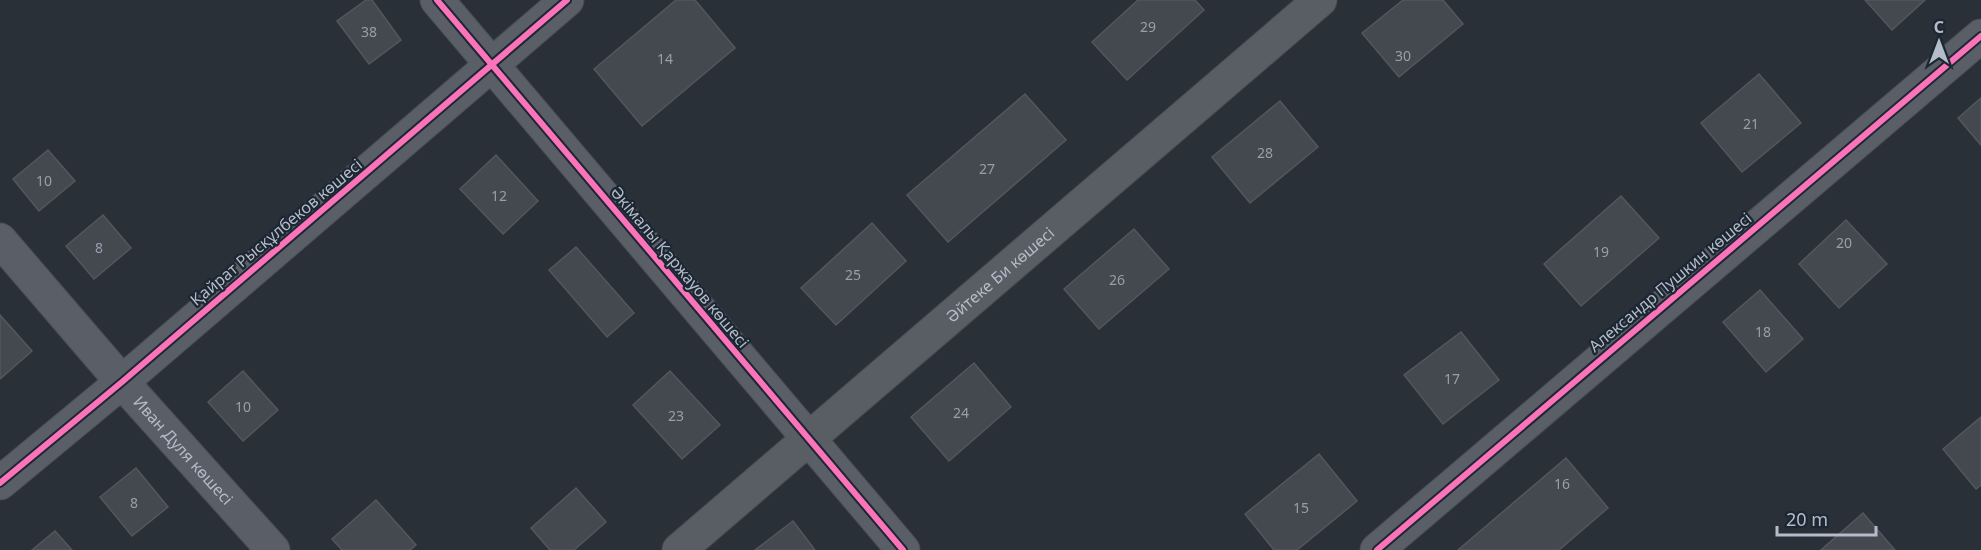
<svg xmlns="http://www.w3.org/2000/svg" width="1981" height="550" font-family="'Noto Sans',sans-serif">
<style>
.building{fill:#444950;stroke:#52575f;stroke-width:1.5}
.lines{fill:none;stroke-linecap:round;stroke-linejoin:round}
.minor-casing{stroke:#484c53;stroke-width:35}
.tertiary-casing{stroke:#484c53;stroke-width:35}
.secondary-casing{stroke:#484c53;stroke-width:35}
.minor{stroke:#5a5e66;stroke-width:33}
.tertiary{stroke:#5a5e66;stroke-width:33}
.secondary{stroke:#595d64;stroke-width:33}
.cycleway-casing{stroke:#1d2633;stroke-width:10}
.cycleway{stroke:#fb73b8;stroke-width:6}
.labels{text-anchor:middle;dominant-baseline:central;stroke-width:4.5;stroke-linejoin:round;paint-order:stroke}
.number-label{font-size:14px;fill:#989fab}
.street-label{font-size:16px;fill:#b4bcc9;stroke:#1d2633}
</style>
<rect width="100%" height="100%" fill="#2a3038"/>
<!-- building -->
<g class="building">
<polygon points="366,0 372,0 401,40 369,64 337,21"/>
<polygon points="676,0 695,0 735,48 642,126 594,69"/>
<polygon points="1138,0 1195,0 1204,10 1127,80 1092,42"/>
<polygon points="1403,0 1443,0 1463,24 1399,77 1362,33"/>
<polygon points="1865,0 1925,0 1892,30"/>
<polygon points="1759,74 1801,123 1742,172 1701,123"/>
<polygon points="1025,94 1066,140 948,242 907,195"/>
<polygon points="1981,98 1981,145 1958,118"/>
<polygon points="1280,101 1318,147 1250,203 1212,157"/>
<polygon points="48,150 75,181 39,211 13,179"/>
<polygon points="496,155 538,201 503,234 460,189"/>
<polygon points="1621,196 1659,238 1581,306 1544,264"/>
<polygon points="103,215 131,248 94,279 66,246"/>
<polygon points="1846,220 1887,264 1839,308 1799,264"/>
<polygon points="872,223 906,261 836,325 801,288"/>
<polygon points="1134,229 1169,269 1099,329 1064,289"/>
<polygon points="576,247 634,313 607,337 549,270"/>
<polygon points="1760,290 1803,339 1766,372 1723,322"/>
<polygon points="0,315 32,351 0,379"/>
<polygon points="1461,332 1499,380 1443,424 1404,375"/>
<polygon points="974,363 1011,407 949,461 911,417"/>
<polygon points="243,371 278,410 243,441 208,402"/>
<polygon points="670,371 720,425 682,459 633,405"/>
<polygon points="1981,417 1981,485 1976,489 1943,449"/>
<polygon points="1319,454 1357,501 1297,550 1274,550 1245,514"/>
<polygon points="1566,458 1608,508 1559,550 1458,550"/>
<polygon points="136,468 168,507 132,536 100,497"/>
<polygon points="576,488 606,522 574,550 550,550 531,528"/>
<polygon points="376,500 416,545 410,550 342,550 332,539"/>
<polygon points="1863,513 1895,550 1821,550"/>
<polygon points="793,521 815,550 755,550"/>
<polygon points="55,531 72,550 32,550"/>
</g>
<g class="lines">
<defs>
<g id="minor">
<polyline points="437,0 903,550"/>
<path id="s1" d="M0,240l122,142 151,168"/>
<polyline points="1377,550 1981,36"/>
</g>
<polyline id="tertiary" points="0,483 122,382 567,0"/>
<g id="secondary">
<path id="s2" d="M679,550l641,-550"/>
</g>
</defs>
<!-- minor casing -->
<use href="#minor" class="minor-casing"/>
<!-- tertiary casing -->
<use href="#tertiary" class="tertiary-casing"/>
<!-- secondary casing -->
<use href="#secondary" class="secondary-casing"/>
<!-- minor -->
<use href="#minor" class="minor"/>
<!-- tertiary -->
<use href="#tertiary" class="tertiary"/>
<!-- secondary -->
<use href="#secondary" class="secondary"/>
<defs>
<g id="cycleway">
<polyline points="437,0 903,550"/>
<polyline points="0,483 122,382 567,0"/>
<polyline points="1377,550 1981,36"/>
</g>
</defs>
<!-- cycleway casing -->
<use href="#cycleway" class="cycleway-casing"/>
<!-- cycleway -->
<use href="#cycleway" class="cycleway"/>
</g>
<g class="labels">
<!-- number labels -->
<g class="number-label">
<text x="1148" y="26">29</text>
<text x="369" y="31">38</text>
<text x="1403" y="55">30</text>
<text x="665" y="58">14</text>
<text x="1751" y="123">21</text>
<text x="1265" y="152">28</text>
<text x="987" y="168">27</text>
<text x="44" y="180">10</text>
<text x="499" y="195">12</text>
<text x="1844" y="242">20</text>
<text x="99" y="247">8</text>
<text x="1601" y="251">19</text>
<text x="853" y="274">25</text>
<text x="1117" y="279">26</text>
<text x="1763" y="331">18</text>
<text x="1452" y="378">17</text>
<text x="243" y="406">10</text>
<text x="961" y="412">24</text>
<text x="676" y="415">23</text>
<text x="1562" y="483">16</text>
<text x="134" y="502">8</text>
<text x="1301" y="507">15</text>
</g>
<!-- street labels -->
<g class="street-label">
<text transform="translate(276 232) rotate(-40)">Қайрат Рысқұлбеков көшесі</text>
<text transform="translate(680 267) rotate(50)">Әкімалы Қаржауов көшесі</text>
<text stroke="none"><textPath href="#s2" startOffset="423">Әйтеке Би көшесі</textPath></text>
<text transform="translate(1670 282) rotate(-40)">Александр Пушкин көшесі</text>
<text stroke="none"><textPath href="#s1" startOffset="279">Иван Дуля көшесі</textPath></text>
</g>
</g>
<!-- north arrow -->
<g transform="translate(1939 42)" stroke="#1d2633" stroke-width="4.5" paint-order="stroke">
<path d="M0-4.5L10 22L0 15L-10 22Z" fill="#b4bcc9"/>
<text y="-9" font-size="16" font-weight="bold" text-anchor="middle" fill="#b4bcc9">С</text>
</g>
<!-- scale -->
<path d="M1777 526v9h99v-9" fill="none" stroke="#b4bcc9" stroke-width="3"/>
<text x="1786" y="526" font-size="18" fill="#b4bcc9" stroke="#1d2633" stroke-width="4.5" paint-order="stroke">20 m</text>
</svg>
